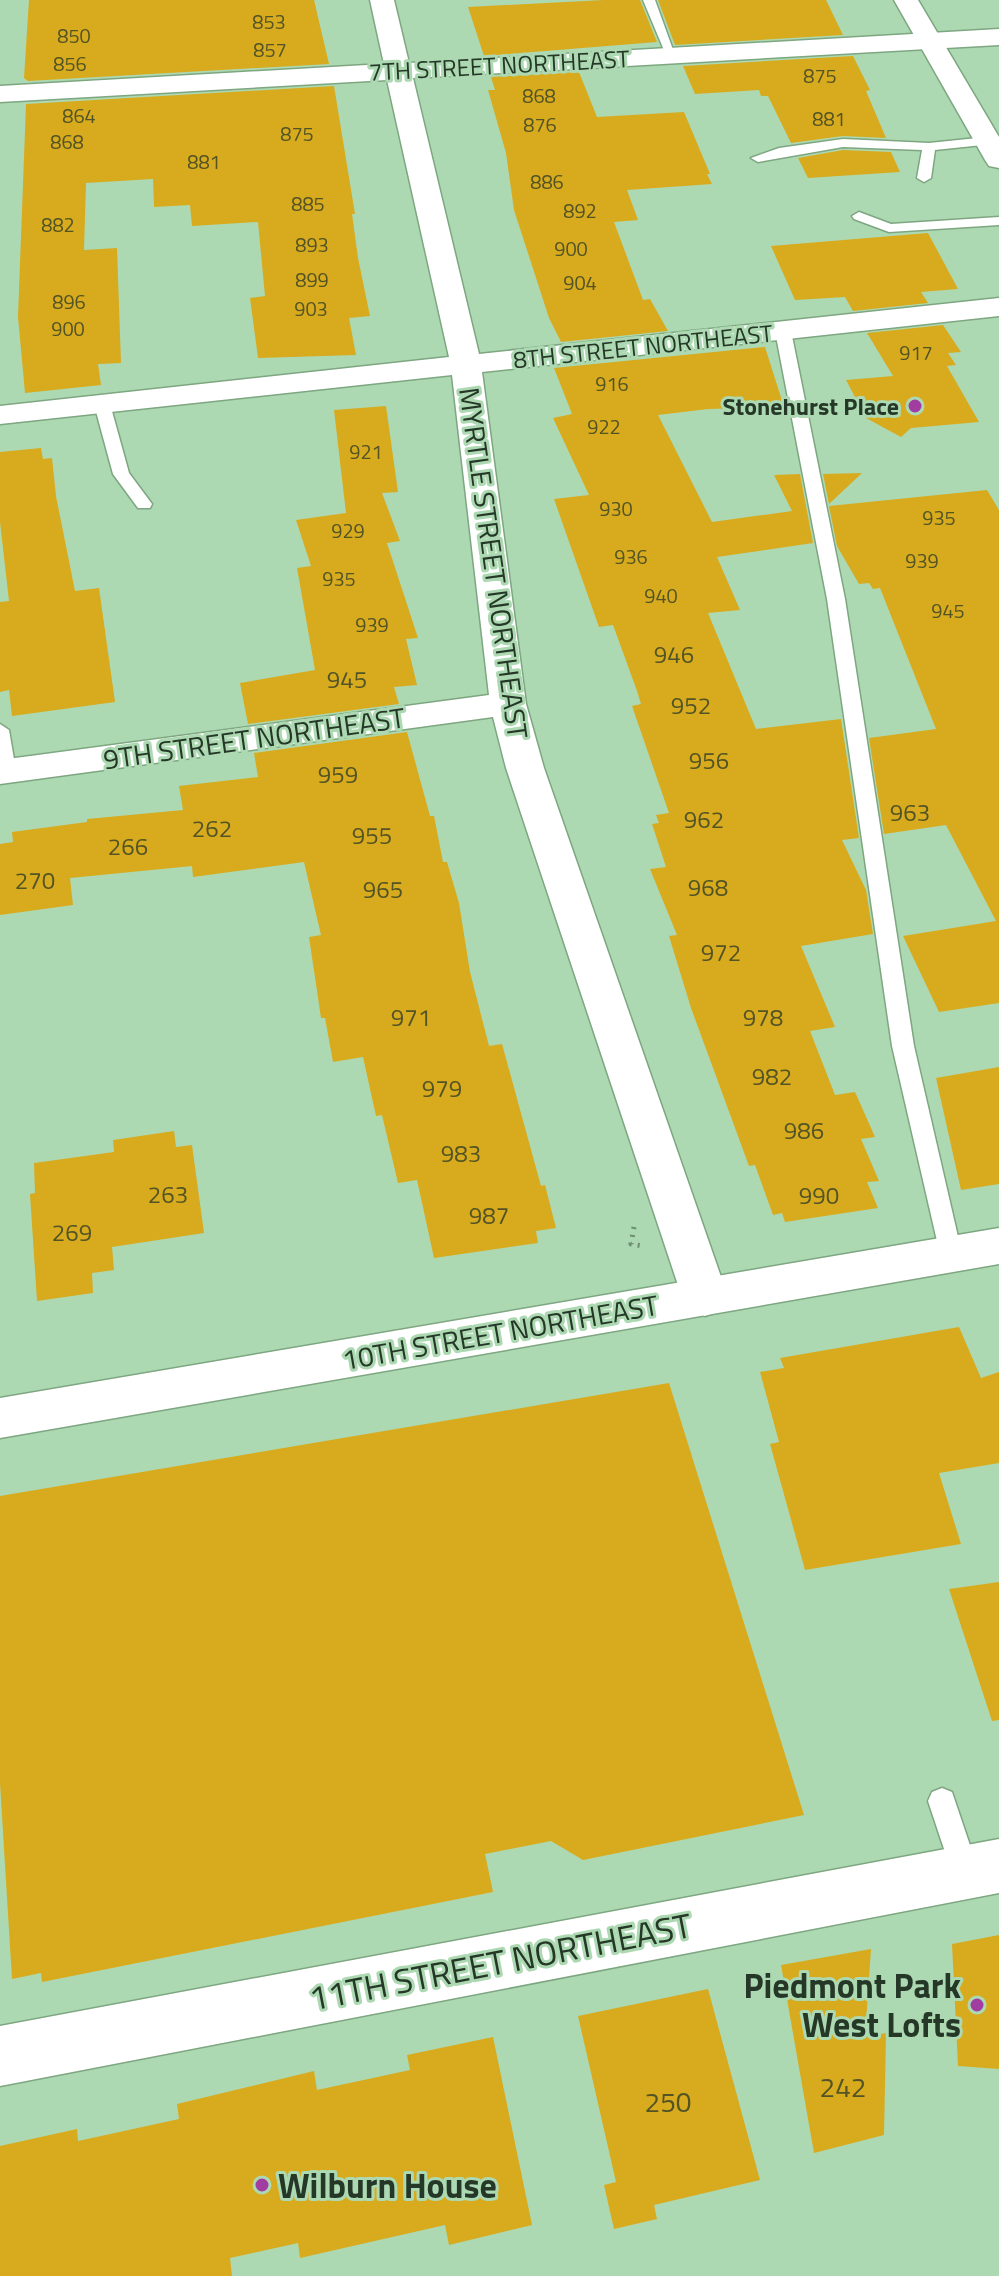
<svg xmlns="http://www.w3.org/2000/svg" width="999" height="2276" font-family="'Titillium Web',sans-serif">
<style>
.building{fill:#d8aa1e}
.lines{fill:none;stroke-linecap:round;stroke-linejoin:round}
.lane-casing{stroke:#7da681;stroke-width:3}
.street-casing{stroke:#7da681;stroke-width:3}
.secondary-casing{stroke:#7da681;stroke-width:3}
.path{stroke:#6e8e71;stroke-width:5;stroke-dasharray:2 6;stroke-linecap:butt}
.lane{fill:#fff;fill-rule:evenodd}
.street{fill:#fff;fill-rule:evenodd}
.secondary{fill:#fff;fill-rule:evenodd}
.poi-dot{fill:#a13ca1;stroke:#add9b2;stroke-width:3}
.labels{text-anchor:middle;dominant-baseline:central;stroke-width:6;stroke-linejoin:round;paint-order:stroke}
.far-number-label{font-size:20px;fill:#525425}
.far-street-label{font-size:24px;fill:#253727;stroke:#add9b2}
.far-poi-label{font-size:24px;font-weight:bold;fill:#253727;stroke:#add9b2;text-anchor:end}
.number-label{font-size:24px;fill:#525425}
.street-label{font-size:28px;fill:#253727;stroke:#add9b2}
.near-number-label{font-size:28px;fill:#525425}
.near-street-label{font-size:34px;fill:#253727;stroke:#add9b2}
.near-poi-label{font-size:34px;font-weight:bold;fill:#253727;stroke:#add9b2;text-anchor:end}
</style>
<rect width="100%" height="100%" fill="#add9b2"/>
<!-- building -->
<g class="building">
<polygon points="29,0 314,0 329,64 28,81 24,78"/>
<polygon points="604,0 640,0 657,42 484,56 468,7"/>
<polygon points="658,0 826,0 843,35 675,45"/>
<polygon points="853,56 870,90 866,91 886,138 843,136 791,143 768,96 761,96 759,90 695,94 683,66"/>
<polygon points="579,72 597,117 684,112 710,174 707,174 712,184 627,190 638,220 614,222 643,300 650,299 668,331 561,342 549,318 514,210 506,153 488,90 495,90 491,77"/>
<polygon points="334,86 355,214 352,214 358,258 370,316 349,318 356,355 258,358 250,298 265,296 258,222 192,226 190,205 154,207 153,179 86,183 84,250 117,248 121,363 98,364 101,385 25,393 18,317 26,104"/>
<polygon points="843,150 891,152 900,172 808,178 798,158"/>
<polygon points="928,233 958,289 921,292 928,303 853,311 845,297 795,300 771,246"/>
<polygon points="943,325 961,352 948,353 956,365 947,366 979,422 911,428 901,437 866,418 846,380 893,376 867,333"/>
<polygon points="765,347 784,407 708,409 658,415 712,522 792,511 774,475 800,474 813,543 717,557 740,610 708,613 756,729 841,719 859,838 842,840 866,890 873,934 801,946 835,1027 810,1031 835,1095 855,1092 875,1137 861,1139 879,1181 867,1182 878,1208 785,1222 782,1213 773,1215 755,1165 749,1166 691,1008 669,936 677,935 650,869 666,867 652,824 659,823 656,815 669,813 632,706 641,704 637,691 613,625 599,627 554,499 589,495 553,418 572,414 554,368"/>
<polygon points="386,406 398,492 382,493 400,541 387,543 418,638 406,639 417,685 394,687 399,704 248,724 240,683 315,670 297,568 311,566 296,520 346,513 334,410"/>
<polygon points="41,448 43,459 52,458 56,496 75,591 99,588 115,702 12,716 9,690 0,692 0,602 9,601 0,522 0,452"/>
<polygon points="862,473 829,504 823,474"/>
<polygon points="987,490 999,510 999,1003 939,1012 903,936 996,921 946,825 884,834 869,738 936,729 880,588 873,589 869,583 859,584 837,546 829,506"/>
<polygon points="407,732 430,816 434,816 443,862 447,862 459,903 470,972 489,1046 502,1044 541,1186 545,1185 556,1228 536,1231 538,1243 434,1258 417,1180 398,1183 382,1115 376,1116 363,1057 333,1062 325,1018 321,1018 309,937 321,935 304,862 193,877 192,866 70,878 73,905 0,915 0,844 13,842 12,832 87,822 87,819 183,810 179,786 258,777 254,753"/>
<polygon points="999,1067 999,1184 961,1190 936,1078"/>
<polygon points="174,1131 176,1147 192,1145 204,1233 112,1247 114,1270 92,1273 93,1293 37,1301 30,1194 35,1193 34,1163 114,1152 113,1140"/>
<polygon points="959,1327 981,1378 999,1372 999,1463 939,1473 961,1544 805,1570 770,1444 779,1442 760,1372 784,1368 780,1358"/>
<polygon points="669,1383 804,1815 583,1860 551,1841 485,1854 493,1892 42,1982 41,1973 12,1979 0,1783 0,1496"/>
<polygon points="999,1582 999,1720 992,1721 949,1589"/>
<polygon points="999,1935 999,2069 958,2066 952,1944"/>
<polygon points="871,1949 865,2037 886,2033 884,2135 814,2153 781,1965"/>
<polygon points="708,1989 760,2180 654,2205 657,2219 614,2229 604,2185 616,2182 578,2016"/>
<polygon points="493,2037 532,2225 449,2245 445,2225 300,2258 298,2243 230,2258 232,2276 0,2276 0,2146 77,2129 78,2141 179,2119 177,2104 314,2071 317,2090 410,2070 407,2055"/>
</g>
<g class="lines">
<defs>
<g id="lane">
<polygon points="643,0 655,0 676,58 666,55"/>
<polygon points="987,137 992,138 992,144 935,150 931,178 924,182 917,178 922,150 843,147 758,162 751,158 779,148 843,139 929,143"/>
<polygon points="859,212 891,224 999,217 999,225 889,232 854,219 852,216"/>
<polygon points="783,326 791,331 845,599 914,1046 962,1254 959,1260 943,1260 940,1254 892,1046 827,599 775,331"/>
<polygon points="102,399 110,404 129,473 152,504 150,508 138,508 113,474 94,404"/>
<polygon points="0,724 9,730 16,771 7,777 0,775"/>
<polygon points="942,1788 952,1792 979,1872 975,1882 965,1886 955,1882 928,1801 932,1792"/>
</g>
<g id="street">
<polygon points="370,0 394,0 409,63 999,29 999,45 413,78 479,354 999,298 999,316 482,372 526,704 544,768 728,1297 722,1310 705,1316 688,1310 682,1297 506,768 493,717 0,784 0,760 489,695 452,375 0,424 0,406 449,357 387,80 0,102 0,86 384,64"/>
<polygon points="999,1839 999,1893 0,2086 0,2026"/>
</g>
<g id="secondary">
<polygon points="894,0 918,0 999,137 999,168 989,166 985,160"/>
<polygon points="999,1228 999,1264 0,1438 0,1398"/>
</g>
</defs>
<!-- lane casing -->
<use href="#lane" class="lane-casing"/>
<!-- street casing -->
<use href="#street" class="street-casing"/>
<!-- secondary casing -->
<use href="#secondary" class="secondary-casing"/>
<!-- path -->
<polyline class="path" points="634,1227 631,1244 643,1246"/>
<!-- lane -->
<use href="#lane" class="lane"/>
<!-- street -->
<use href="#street" class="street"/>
<!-- secondary -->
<use href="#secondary" class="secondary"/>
</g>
<!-- markers -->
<g class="poi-dot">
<circle cx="915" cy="406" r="8"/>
<circle cx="977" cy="2005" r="8"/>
<circle cx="262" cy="2185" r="8"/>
</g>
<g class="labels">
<!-- far-number labels -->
<g class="far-number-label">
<text x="269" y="21">853</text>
<text x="74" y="35">850</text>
<text x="270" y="49">857</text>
<text x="70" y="63">856</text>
<text x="820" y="75">875</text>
<text x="539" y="95">868</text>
<text x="79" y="115">864</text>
<text x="829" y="118">881</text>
<text x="540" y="124">876</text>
<text x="297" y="133">875</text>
<text x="67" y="141">868</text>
<text x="204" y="161">881</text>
<text x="547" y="181">886</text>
<text x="308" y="203">885</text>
<text x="580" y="210">892</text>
<text x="58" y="224">882</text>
<text x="312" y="244">893</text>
<text x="571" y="248">900</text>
<text x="312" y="279">899</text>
<text x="580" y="282">904</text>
<text x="69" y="301">896</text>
<text x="311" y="308">903</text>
<text x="68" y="328">900</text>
<text x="916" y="352">917</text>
<text x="612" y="383">916</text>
<text x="604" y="426">922</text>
<text x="366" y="451">921</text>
<text x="616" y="508">930</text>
<text x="939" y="517">935</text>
<text x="348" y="530">929</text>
<text x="631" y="556">936</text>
<text x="922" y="560">939</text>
<text x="339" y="578">935</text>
<text x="661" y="595">940</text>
<text x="948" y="610">945</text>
<text x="372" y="624">939</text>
</g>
<!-- far-street labels -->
<g class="far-street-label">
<text transform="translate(499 65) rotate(-3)">7TH STREET NORTHEAST</text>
<text transform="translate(643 346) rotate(-6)">8TH STREET NORTHEAST</text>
</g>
<!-- far-poi labels -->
<g class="far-poi-label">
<text x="899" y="406">Stonehurst Place</text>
</g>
<!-- number labels -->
<g class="number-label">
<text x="674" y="654">946</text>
<text x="347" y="679">945</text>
<text x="691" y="705">952</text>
<text x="709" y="760">956</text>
<text x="338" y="774">959</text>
<text x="910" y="812">963</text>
<text x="704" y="819">962</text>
<text x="212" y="828">262</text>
<text x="372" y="835">955</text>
<text x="128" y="846">266</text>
<text x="35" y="880">270</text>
<text x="708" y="887">968</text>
<text x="383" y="889">965</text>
<text x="721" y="952">972</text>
<text x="411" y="1017">971</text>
<text x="763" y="1017">978</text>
<text x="772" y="1076">982</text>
<text x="442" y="1088">979</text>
<text x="804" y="1130">986</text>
<text x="461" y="1153">983</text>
<text x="168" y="1194">263</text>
<text x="819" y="1195">990</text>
<text x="489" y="1215">987</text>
<text x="72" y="1232">269</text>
</g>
<!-- street labels -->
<g class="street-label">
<text transform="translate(494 563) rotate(82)">MYRTLE STREET NORTHEAST</text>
<text transform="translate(254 738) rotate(-8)">9TH STREET NORTHEAST</text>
<text transform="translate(500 1332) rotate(-10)">10TH STREET NORTHEAST</text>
</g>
<!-- near-number labels -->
<g class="near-number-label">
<text x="843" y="2086">242</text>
<text x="668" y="2101">250</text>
</g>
<!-- near-street labels -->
<g class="near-street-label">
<text transform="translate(500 1961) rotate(-11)">11TH STREET NORTHEAST</text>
</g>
<!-- near-poi labels -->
<g class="near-poi-label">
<text x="961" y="1985">Piedmont Park<tspan x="961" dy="39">West Lofts</tspan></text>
<text x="278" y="2185" text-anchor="start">Wilburn House</text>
</g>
</g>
</svg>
